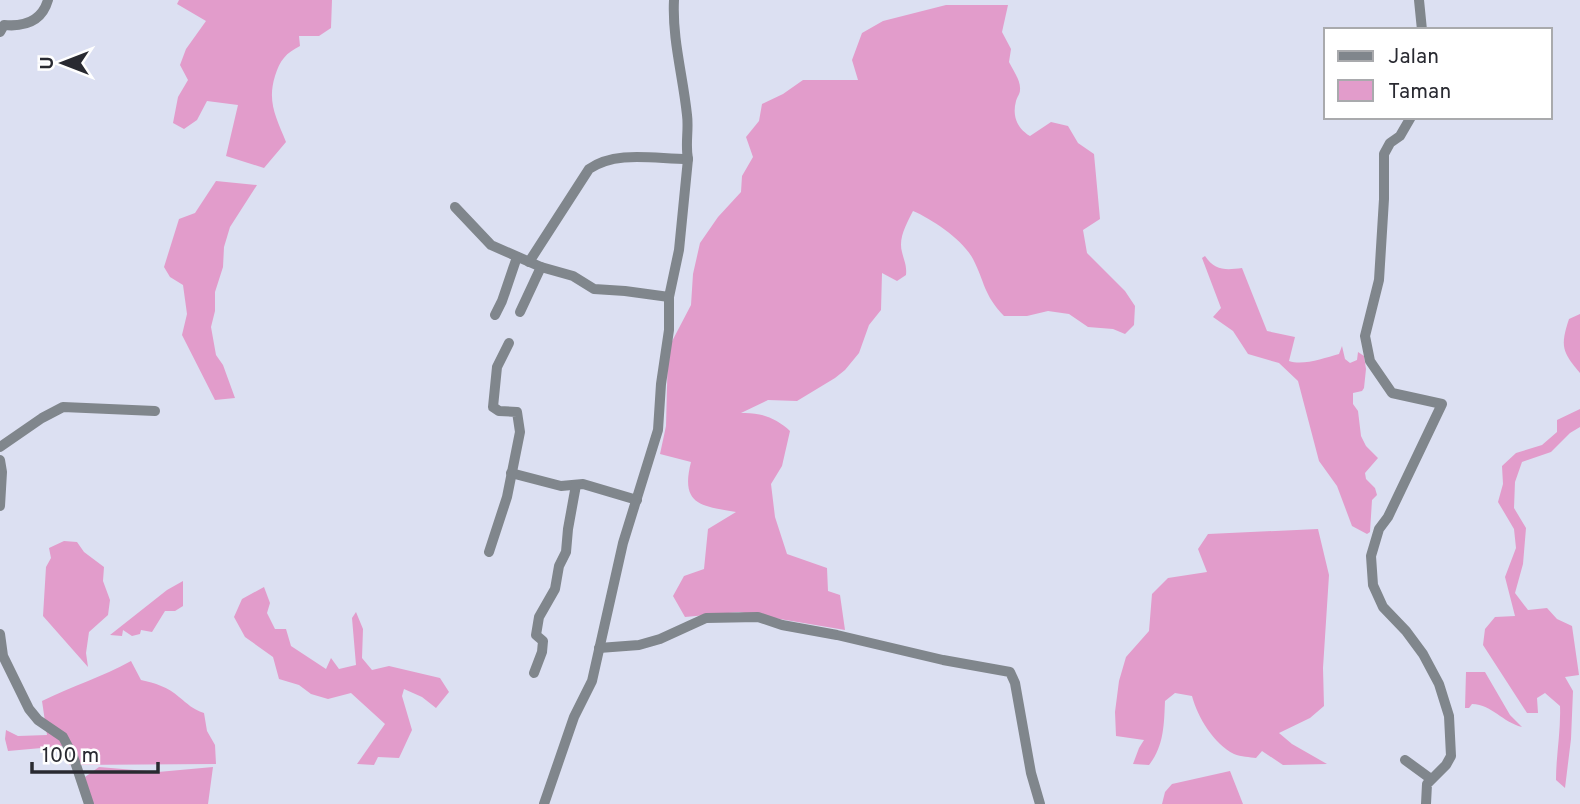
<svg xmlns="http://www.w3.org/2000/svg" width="1580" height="804" font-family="Overpass,sans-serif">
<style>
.green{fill:#e29ccb}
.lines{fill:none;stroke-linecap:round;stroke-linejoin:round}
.street{stroke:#80868c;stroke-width:10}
</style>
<rect width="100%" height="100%" fill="#dce0f2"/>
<!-- green -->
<g class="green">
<path d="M179,0h153l-1,28 -12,8h-20l1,10c-14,7 -20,14 -25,30 -8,26 1,41 11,66l-22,26 -38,-12 12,-51 -31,-4 -10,19 -13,9 -11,-6 5,-26 10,-17 -8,-15 6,-16 20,-28 -29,-17z"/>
<path d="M946,5h62l-6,27 9,17 -2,13c4,8 12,19 11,28 0,4 -3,7 -4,11 -4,15 1,27 14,35l21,-14 17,4 10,17 16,11 6,65 -17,11 4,23 38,38 10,15 -1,19 -9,9 -12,-5 -25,-2 -19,-13 -21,-3 -21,5h-23c-21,-22 -19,-34 -31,-57 -10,-19 -41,-40 -60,-48 -6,12 -15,27 -11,41 2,9 5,13 4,23l-9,6 -15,-8 -1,37 -12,15 -10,28 -14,17 -10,8 -38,23 -29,-1 -27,13c19,-1 35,5 49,18l-8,35 -11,18 4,33 12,37 40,14 1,23 12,4 5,35 -106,-18 -54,5 -12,-21 11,-20 20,-7 4,-40 28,-17c-35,-6 -56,-7 -45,-50l-31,-8 6,-28 2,-77 23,-44 2,-31 7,-31 18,-26 23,-25 1,-16 11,-19 -7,-20 13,-16 3,-17 21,-10 20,-14h55l-6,-20 10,-27 21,-12z"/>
<polygon points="216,181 257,185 230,227 224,247 223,267 215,292 215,311 211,327 216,355 223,365 235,398 215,400 182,335 187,314 183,285 170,277 164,267 179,219 195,213"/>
<path d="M1205,256c10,15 21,14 37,12l25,63 28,6 -6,24c14,5 35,-3 50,-7l3,-8 3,13 5,4 7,-3 1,-8 6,4 2,13 -2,19 -2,3 -9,2v11l5,7 3,25 5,10 12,12 -13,15 1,6 9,9 2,7 -5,5 -2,32 -3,2 -15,-8 -15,-40 -18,-25 -21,-80 -19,-18 -31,-9 -15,-23 -20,-14 8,-9 -19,-50z"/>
<path d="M1580,314v59c-18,-21 -20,-27 -11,-54z"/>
<path d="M1580,409v18l-10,6 -19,19 -29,10 -7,20 -1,26 12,20 -3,36 -8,29 13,17 19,-2 10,11 15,7 7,49 -14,2 8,14 -2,48 -6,49 -9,-8c0,-25 5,-49 4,-74l-15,-13 -8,5 1,15h-11l-44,-68 2,-16 10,-12 20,-1 -10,-39 11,-29 -2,-19 -16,-27 5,-18 -1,-18 14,-13 26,-8 15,-13v-12z"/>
<path d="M1318,529l11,46 -6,93 1,38 -14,12 -31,15 13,11 35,20 -44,1 -21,-14 -6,7c-6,-1 -15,-1 -22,-4 -20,-10 -36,-36 -42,-58l-17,-3 -10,8c-1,24 -1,45 -16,64l-16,-1 6,-16 5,-8 -28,-4 -1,-24 4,-31 7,-24 23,-26 3,-37 16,-16 39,-6 -9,-23 10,-15z"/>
<polygon points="64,541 77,542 84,552 104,567 103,581 110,600 108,615 89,632 86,653 88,667 43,616 46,567 51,558 49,548"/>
<polygon points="183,581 183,606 175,611 165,611 152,632 141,630 140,634 132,636 123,630 122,636 110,635 167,590"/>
<polygon points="264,587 270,603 267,613 275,629 286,629 291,646 326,669 331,658 339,669 356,665 352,618 356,612 363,629 362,658 372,670 389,666 440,678 449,692 436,708 422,697 404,689 402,696 412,730 399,758 378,757 374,765 357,764 385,724 351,693 328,699 311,694 299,685 279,679 273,657 245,637 234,617 242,599"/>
<path d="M131,661l10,19c14,3 27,7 38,17 9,7 13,12 25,16l3,18 8,14 1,19 -147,1 -5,-19 -56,5 -3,-12 1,-9 12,6 29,-1 -5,-34c30,-15 60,-24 89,-40z"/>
<path d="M1466,672h19l25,43 12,12c-20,-5 -29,-22 -50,-23l-3,4h-4z"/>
<polygon points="99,767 158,772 213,767 208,804 88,804 85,777"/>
<polygon points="1230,771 1243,804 1162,804 1165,792 1172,784"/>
</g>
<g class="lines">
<!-- street -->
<g class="street">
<polyline points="1419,0 1422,30"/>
<path d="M0,32l4,-7c21,2 38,-4 44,-25"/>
<polyline points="1411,117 1400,136 1390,143 1384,154 1384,199 1379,280 1365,336 1370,361 1392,393 1442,404 1388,517 1379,529 1371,556 1373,585 1383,607 1406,631 1423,654 1439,684 1449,716 1451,756 1446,765 1427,784 1426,804"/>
<polyline points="455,207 491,245 541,267 573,276 594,289 625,291 669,297"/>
<path d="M529,262l60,-93c27,-19 66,-10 99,-10"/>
<polyline points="520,312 541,267"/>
<polyline points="495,315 502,301 517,257"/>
<polyline points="0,447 42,418 63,407 155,411"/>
<polyline points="0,460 2,472 0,506"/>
<polyline points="511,473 561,486 583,484 637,500"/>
<polyline points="489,552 507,497 520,432 517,412 499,411 493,407 497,367 509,343"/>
<polyline points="0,634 3,656 29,709 38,720 63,737 73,756 89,804"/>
<polyline points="599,648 639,645 660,639 706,618 758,617 782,625 837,635 943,660 1010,672 1015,683 1031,773 1040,804"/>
<polyline points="534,673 542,652 543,641 536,635 539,617 555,589 559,566 566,552 568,529 576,485"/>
<polyline points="1405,760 1431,779"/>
<path d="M544,804l30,-87 18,-36 31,-138 35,-113 3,-46 8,-54v-33l10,-47 9,-91c-3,-15 1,-29 -1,-44 -4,-39 -15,-76 -13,-115"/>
</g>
</g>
<!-- legend -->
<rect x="1324" y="28" width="228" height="91" fill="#ffffff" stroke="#a9aaad" stroke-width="2"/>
<rect x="1338" y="51" width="35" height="10" fill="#80868c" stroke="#a9aaad" stroke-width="2"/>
<text x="1388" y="63" font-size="21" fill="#292a31">Jalan</text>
<rect x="1338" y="80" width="35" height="21" fill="#e29ccb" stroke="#a9aaad" stroke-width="2"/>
<text x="1388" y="98" font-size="21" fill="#292a31">Taman</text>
<!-- north arrow -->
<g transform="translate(63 63) rotate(270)" stroke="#ffffff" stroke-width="5" paint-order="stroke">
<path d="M0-5L12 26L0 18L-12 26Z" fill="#292a31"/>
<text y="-10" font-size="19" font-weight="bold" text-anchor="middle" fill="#292a31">U</text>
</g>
<!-- scale -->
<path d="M32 762v10h126v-10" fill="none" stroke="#292a31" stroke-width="3.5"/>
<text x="42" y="762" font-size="21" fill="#292a31" stroke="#ffffff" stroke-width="5" paint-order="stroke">100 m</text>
</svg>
